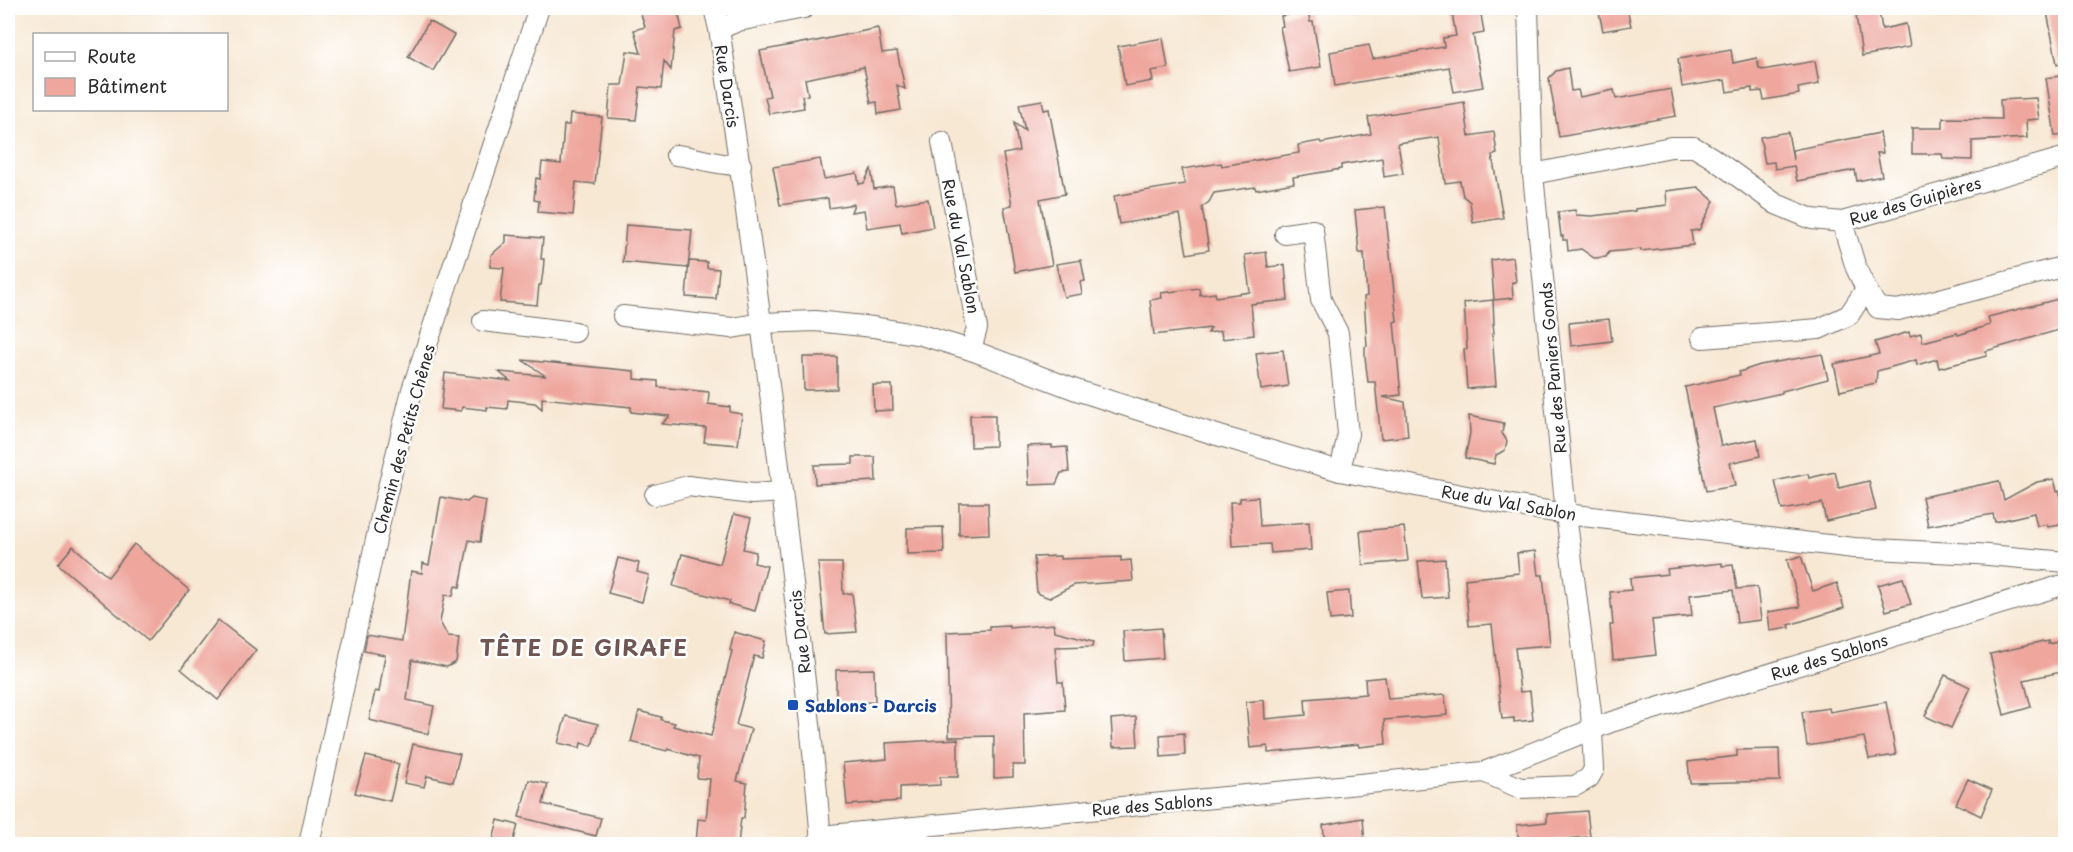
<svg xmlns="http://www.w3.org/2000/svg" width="2073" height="852" font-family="'Playpen Sans',sans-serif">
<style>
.building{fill:#eea69d}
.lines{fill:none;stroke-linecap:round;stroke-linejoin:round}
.street-casing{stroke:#726d66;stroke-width:22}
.street{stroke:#fff;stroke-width:20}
.transit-dot{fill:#1a4fb4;stroke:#fff;stroke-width:2}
.labels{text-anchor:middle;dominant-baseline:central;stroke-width:5;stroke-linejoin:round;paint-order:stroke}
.street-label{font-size:16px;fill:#2b2b2b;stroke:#fff}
.transit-label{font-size:16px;font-weight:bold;fill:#164399;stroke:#fff;text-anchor:start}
.district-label{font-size:22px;font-weight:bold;letter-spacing:1.5px;fill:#6f5653;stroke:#fff}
</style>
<rect width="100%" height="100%" fill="#fff"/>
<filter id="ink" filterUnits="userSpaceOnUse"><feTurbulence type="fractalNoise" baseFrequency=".0167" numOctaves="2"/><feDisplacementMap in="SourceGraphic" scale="12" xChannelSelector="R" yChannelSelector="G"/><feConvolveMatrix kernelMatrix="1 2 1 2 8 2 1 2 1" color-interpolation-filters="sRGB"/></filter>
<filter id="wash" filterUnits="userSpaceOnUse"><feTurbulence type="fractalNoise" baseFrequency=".008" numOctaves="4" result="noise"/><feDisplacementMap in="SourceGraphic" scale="24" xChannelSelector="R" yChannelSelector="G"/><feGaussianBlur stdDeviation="1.35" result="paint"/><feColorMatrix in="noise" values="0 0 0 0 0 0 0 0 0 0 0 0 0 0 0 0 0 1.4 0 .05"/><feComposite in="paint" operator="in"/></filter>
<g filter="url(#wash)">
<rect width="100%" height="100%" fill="#f7e8d4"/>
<g id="blocks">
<!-- building -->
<g class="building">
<polygon points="639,8 677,8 682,29 675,31 671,70 664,61 661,89 640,87 636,120 608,118 611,85 622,85 627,51 641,53 634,30 645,27"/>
<polygon points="1451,8 1480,8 1484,33 1473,35 1483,87 1454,92 1449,67 1335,86 1330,52 1369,45 1373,59 1444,47 1443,38 1456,36"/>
<polygon points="1598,8 1627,8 1631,26 1603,31"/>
<polygon points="2066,9 2066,63 2057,64 2047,12"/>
<polygon points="1308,11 1310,22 1313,22 1321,67 1289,72 1280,27 1283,26 1281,16"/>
<polygon points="1879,11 1882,29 1906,24 1910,47 1862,56 1856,15"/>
<polygon points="429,21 454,35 433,71 408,57"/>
<polygon points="878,28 882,53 897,51 905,89 897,85 901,110 878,114 877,102 871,103 864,67 805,79 808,95 802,96 804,108 769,114 765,97 770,96 760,51 807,42 807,43"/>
<polygon points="1163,38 1168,68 1151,71 1153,81 1125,86 1118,46"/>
<polygon points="1731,50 1733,63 1757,58 1759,68 1761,68 1762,70 1815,61 1819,84 1798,88 1799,94 1764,100 1762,91 1752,92 1752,88 1727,92 1725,80 1682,87 1678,59"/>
<polygon points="1568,68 1571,91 1578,90 1580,97 1614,90 1616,99 1671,89 1676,116 1559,137 1549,78 1556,71"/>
<polygon points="2066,75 2066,135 2055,136 2046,78"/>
<polygon points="2036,98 2039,119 2026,120 2027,138 1972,141 1972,160 1943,159 1942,154 1912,154 1912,128 1943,128 1943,118 2001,119 2000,100"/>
<polygon points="1042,100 1044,110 1049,109 1065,194 1040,199 1052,265 1015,272 1004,207 1012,205 1003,154 1019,151 1014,123 1025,131 1019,104"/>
<polygon points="1464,102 1469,136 1494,132 1497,154 1492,155 1503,218 1473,223 1470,202 1463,196 1460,181 1445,183 1439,137 1398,143 1403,174 1384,177 1382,158 1341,165 1341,169 1293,177 1294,183 1256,190 1255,187 1214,193 1209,202 1202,207 1209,250 1187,254 1180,214 1119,224 1114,196 1185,184 1182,169 1221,163 1222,166 1299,153 1298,145 1320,141 1321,143 1371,134 1368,117"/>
<polygon points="570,114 602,117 595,184 576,182 573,215 538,212 539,201 534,200 536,178 540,179 542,162 561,164 564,125 569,125"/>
<polygon points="1788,132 1793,160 1792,150 1880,133 1883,153 1877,153 1882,176 1857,181 1855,170 1797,181 1794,166 1775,169 1774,162 1765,163 1760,137"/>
<polygon points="820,159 824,179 857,173 859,184 864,183 871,169 874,189 893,186 896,204 928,199 933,227 902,233 900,223 867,228 864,210 851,212 854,204 829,208 828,198 780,205 773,167"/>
<polygon points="1698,187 1714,201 1699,230 1691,231 1693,245 1641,251 1641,249 1609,252 1606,257 1594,258 1581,249 1568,251 1567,240 1563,240 1563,236 1561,236 1558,212 1575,210 1576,215 1592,216 1635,211 1635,209 1667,205 1666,191"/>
<polygon points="1385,207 1397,321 1394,322 1401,395 1383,397 1405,402 1408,436 1381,439 1375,382 1368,382 1365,357 1365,347 1367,346 1364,297 1367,296 1364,253 1359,253 1355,210"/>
<polygon points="626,225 692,230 688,268 623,262"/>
<polygon points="506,235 543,238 541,259 544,259 543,272 541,285 539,285 537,305 500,302 504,268 490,267 491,255 506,242"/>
<polygon points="1266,252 1268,267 1285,265 1288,300 1251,304 1254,335 1222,339 1221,331 1208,333 1211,328 1154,335 1150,300 1162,298 1161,293 1199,288 1200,295 1215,293 1216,297 1250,292 1245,255"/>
<polygon points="1513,257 1516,282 1512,282 1513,298 1494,300 1491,260"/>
<polygon points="1081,260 1085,281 1080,282 1082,294 1064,297 1056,264"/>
<polygon points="689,261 707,262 707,268 719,269 716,299 686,297"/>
<polygon points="2066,297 2066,328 1986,351 1987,356 1939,368 1937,359 1917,365 1916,360 1877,371 1876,383 1840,391 1834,364 1879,354 1875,342 1909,332 1910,336 1921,333 1923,342 1957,333 1958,335 1990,325 1988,317"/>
<polygon points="1493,300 1494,324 1493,324 1494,333 1492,334 1496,386 1467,389 1464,349 1467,349 1464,303"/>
<polygon points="1609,319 1612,341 1571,346 1569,323"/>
<polygon points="1283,350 1288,386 1261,390 1256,353"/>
<polygon points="1822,354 1828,379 1782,391 1782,393 1713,408 1721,446 1757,439 1760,456 1730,463 1735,486 1706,491 1685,387 1740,375 1739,372 1760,365"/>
<polygon points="803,357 837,357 837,389 804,390"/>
<polygon points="522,360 634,371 634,379 658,381 658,387 709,392 708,404 730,407 730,412 742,414 738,445 704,442 706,428 662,424 670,416 631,412 631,407 542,398 542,409 535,403 508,400 507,409 487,407 487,410 462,407 461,411 441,409 445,373 510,381 499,372 546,376"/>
<polygon points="873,385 892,385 893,410 874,411"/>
<polygon points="970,415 995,415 995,446 971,447"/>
<polygon points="1469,416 1504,423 1502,433 1507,441 1505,450 1496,455 1494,464 1465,458 1470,433"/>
<polygon points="1052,445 1052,448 1067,447 1069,472 1061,473 1056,484 1029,485 1027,446"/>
<polygon points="853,457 875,457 876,481 815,484 814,465 853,464"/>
<polygon points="1835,472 1839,488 1869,481 1876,510 1826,521 1822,503 1782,510 1775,481 1808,474 1809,478"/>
<polygon points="2054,479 2057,491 2059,490 2066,515 2066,524 2048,527 2047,524 2037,526 2034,513 1995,522 1993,514 1928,526 1922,497 1999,481 2004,500 2037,482"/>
<polygon points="441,497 467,502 472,498 486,501 480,542 469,540 460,587 455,586 453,596 445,595 440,622 448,637 459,638 456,662 447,667 412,660 407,700 434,706 428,734 369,720 375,691 379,692 385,655 364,651 367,635 402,641 411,571 422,573 423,563 429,565"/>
<polygon points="1258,497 1260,526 1309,522 1311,550 1271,553 1270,544 1232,546 1230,502 1240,502 1240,498"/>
<polygon points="959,503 988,503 989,534 959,535"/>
<polygon points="734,514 751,518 743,549 756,552 754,563 767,566 755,611 729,604 730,601 673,586 682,554 720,564"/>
<polygon points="943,527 944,553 907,554 907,528"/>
<polygon points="1404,527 1408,561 1363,565 1360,531"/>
<polygon points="134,544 189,590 148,641 58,564 73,546 108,577"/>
<polygon points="1535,551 1538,575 1543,575 1550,645 1515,648 1520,692 1530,691 1533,720 1514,722 1514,718 1502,719 1492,624 1469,626 1465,579 1519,573 1517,553"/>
<polygon points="1060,556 1060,559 1121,557 1121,561 1131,560 1133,581 1074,585 1049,598 1037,593 1034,557"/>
<polygon points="1801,556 1813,591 1837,583 1844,608 1789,625 1790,628 1770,631 1768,612 1800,607 1787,560"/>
<polygon points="618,558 639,563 637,572 649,575 642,602 608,593"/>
<polygon points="1445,559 1448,597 1422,599 1418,561"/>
<polygon points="818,563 842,563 843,594 852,593 857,632 825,634"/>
<polygon points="1722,563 1722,566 1733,565 1737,589 1757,587 1761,620 1737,623 1733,590 1690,595 1692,616 1652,620 1656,655 1613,660 1610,625 1613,625 1610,592 1631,590 1630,578 1668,574 1667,569"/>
<polygon points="1903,578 1911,604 1886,611 1878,585"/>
<polygon points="1349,591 1351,618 1330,620 1327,593"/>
<polygon points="218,620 256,650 218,700 181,669"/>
<polygon points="1054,624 1055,631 1094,641 1093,646 1055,647 1058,682 1063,682 1065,710 1024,713 1025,765 1013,765 1013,777 994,778 994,736 949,737 947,632 990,630 990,627 1010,626 1010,628"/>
<polygon points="1161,628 1163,658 1125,661 1123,631"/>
<polygon points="734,632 766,641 762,658 754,656 736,725 751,729 737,781 747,783 744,818 741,818 738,844 696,844 698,819 706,820 710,779 697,778 699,758 668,749 667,751 631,742 639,711 661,717 661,720 675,723 673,726 711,736 732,651 730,650"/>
<polygon points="2048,641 2048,644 2063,641 2066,653 2066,671 2024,680 2031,707 2004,715 1990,654"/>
<polygon points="874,669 875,702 836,703 836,670"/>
<polygon points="1945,675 1970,687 1951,728 1925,716"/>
<polygon points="1385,677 1388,699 1445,695 1447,715 1384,720 1386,744 1359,747 1358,744 1268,753 1268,746 1250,748 1246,702 1264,700 1265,719 1306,715 1305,699 1366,694 1365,679"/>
<polygon points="1886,702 1896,755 1869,759 1864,737 1807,746 1802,712 1829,708 1830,712"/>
<polygon points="566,716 598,724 592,746 581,743 580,748 558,743"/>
<polygon points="1136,717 1138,746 1113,747 1111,719"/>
<polygon points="1184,733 1185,755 1161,757 1160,735"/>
<polygon points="958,739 958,777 940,777 940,785 900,787 900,801 847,805 843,763 887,759 886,743"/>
<polygon points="413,744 460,754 453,782 427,776 424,787 404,783"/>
<polygon points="1779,749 1780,781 1690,783 1688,762 1737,756 1737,750"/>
<polygon points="366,756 399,764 390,801 355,793"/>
<polygon points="1968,779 1992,790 1981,816 1956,804"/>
<polygon points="529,780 548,784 543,804 601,818 596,836 519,817"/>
<polygon points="1587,811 1590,837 1548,841 1549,844 1519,844 1517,825 1547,822 1547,814"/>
<polygon points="1363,818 1365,844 1325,844 1323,825"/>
<polygon points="498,820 518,825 513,844 492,844"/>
</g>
</g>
</g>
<g filter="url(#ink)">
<use href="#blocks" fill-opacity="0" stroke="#726d66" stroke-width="1.5"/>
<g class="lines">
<defs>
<g id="street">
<path d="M714,8l5,21c27,168 48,335 68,504 12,103 27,207 34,311"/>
<polyline points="719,29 738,21 804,8"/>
<polyline points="942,142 977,328 971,350"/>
<path d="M676,155c23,2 40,11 65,10"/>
<polyline points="1533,174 1671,147 1694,147 1711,157 1776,204 1812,219 1842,222 2066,157"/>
<polyline points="1285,234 1313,230 1321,300 1338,333 1348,434 1340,471"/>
<polyline points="1866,289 1878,308 1898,310 2066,266"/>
<polyline points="623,316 732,328 762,323 815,321 873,327 921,335 971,350 1076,390 1220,436 1340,471 1512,505 1566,514 1854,548 1977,554 2066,562"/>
<polyline points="483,321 575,332"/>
<polyline points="1702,338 1819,329 1849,315 1866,289 1856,268 1842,222"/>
<polyline points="655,495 688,486 753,494 782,492"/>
<polyline points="1484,772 1520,788 1575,786 1589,778 1594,769 1591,713 1566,514 1533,174 1528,8"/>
<polyline points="820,836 1484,772 1611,722 2066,584"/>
<polyline points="309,844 383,508 412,390 539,8"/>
</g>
</defs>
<!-- street casing -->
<use href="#street" class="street-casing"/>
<!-- street -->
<use href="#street" class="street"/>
</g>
</g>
<!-- markers -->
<rect class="transit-dot" x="787" y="699" width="12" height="12" rx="3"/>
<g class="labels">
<!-- street labels -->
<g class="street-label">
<text transform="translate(728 86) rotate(81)">Rue Darcis</text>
<text transform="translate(1915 200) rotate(-16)">Rue des Guipières</text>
<text transform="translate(962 246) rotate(79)">Rue du Val Sablon</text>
<text transform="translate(1552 368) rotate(-95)">Rue des Paniers Gonds</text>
<text transform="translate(403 439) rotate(-75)">Chemin des Petits Chênes</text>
<text transform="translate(1509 502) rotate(10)">Rue du Val Sablon</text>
<text transform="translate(799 632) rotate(-97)">Rue Darcis</text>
<text transform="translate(1829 656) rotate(-17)">Rue des Sablons</text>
<text transform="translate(1152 804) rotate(-5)">Rue des Sablons</text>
</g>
<!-- transit labels -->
<g class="transit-label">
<text x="805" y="705">Sablons - Darcis</text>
</g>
<!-- district labels -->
<g class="district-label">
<text x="584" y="646">TÊTE DE GIRAFE</text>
</g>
</g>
<!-- margin -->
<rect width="2073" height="852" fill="none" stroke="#fff" stroke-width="30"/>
<!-- legend -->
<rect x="33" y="33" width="195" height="78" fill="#ffffff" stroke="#aaaaaa" stroke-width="1.5"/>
<rect x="45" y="52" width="30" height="9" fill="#ffffff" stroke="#aaaaaa" stroke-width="1.5"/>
<text x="87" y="63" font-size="18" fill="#2b2b2b">Route</text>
<rect x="45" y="78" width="30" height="18" fill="#eea69d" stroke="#aaaaaa" stroke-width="1.5"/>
<text x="87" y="93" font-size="18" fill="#2b2b2b">Bâtiment</text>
</svg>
